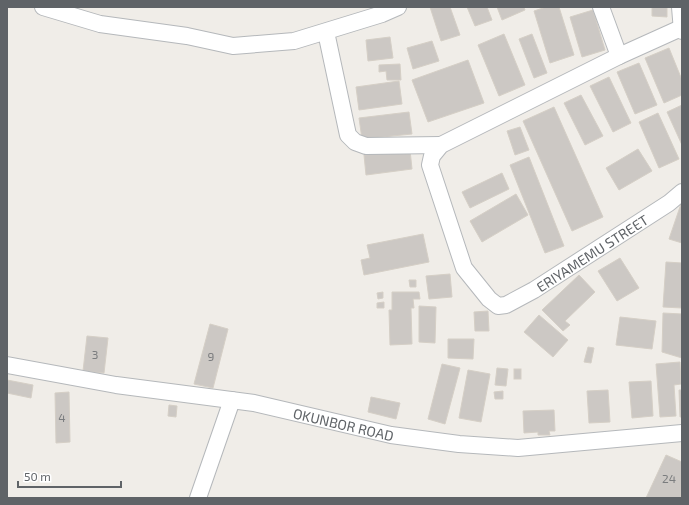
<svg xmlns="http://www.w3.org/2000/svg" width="689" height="505" font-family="'Exo 2',sans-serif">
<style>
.building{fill:#ccc8c4;stroke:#d5cfc6}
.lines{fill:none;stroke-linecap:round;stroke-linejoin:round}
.minor-casing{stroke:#b5b8bb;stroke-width:18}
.minor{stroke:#fff;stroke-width:16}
.labels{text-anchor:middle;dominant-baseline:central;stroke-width:3.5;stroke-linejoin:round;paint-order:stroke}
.number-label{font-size:12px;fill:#7a7c7e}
.street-label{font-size:14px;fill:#5f6367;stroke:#fff}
</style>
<rect width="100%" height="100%" fill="#f0ede8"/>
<!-- building -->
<g class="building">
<polygon points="430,7 450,7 460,35 441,41"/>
<polygon points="467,7 487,7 492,20 475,26"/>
<polygon points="497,7 524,7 525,10 502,20"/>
<polygon points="546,7 559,7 574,55 550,63 534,11"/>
<polygon points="652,7 667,7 667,17 652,16"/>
<polygon points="593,10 605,50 582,57 570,17"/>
<polygon points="504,34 525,85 499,96 478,45"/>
<polygon points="532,34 547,73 534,78 519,39"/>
<polygon points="390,37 393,58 368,61 366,40"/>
<polygon points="432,41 439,61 413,69 407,48"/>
<polygon points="669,48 682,80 682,95 664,103 645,58"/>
<polygon points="468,60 484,103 428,122 412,80"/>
<polygon points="639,63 657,105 635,114 617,72"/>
<polygon points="400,64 401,80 387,80 386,71 379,72 379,65"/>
<polygon points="609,77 631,123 613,132 590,86"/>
<polygon points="399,81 402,104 359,110 356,87"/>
<polygon points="581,95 603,136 585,145 564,103"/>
<polygon points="682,105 682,145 667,112"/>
<polygon points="554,107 603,217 572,231 523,121"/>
<polygon points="409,112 412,134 362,139 359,118"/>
<polygon points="658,113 679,159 659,168 639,122"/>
<polygon points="520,127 529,150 515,155 507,131"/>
<polygon points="638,149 652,171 619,190 606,168"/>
<polygon points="410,150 412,169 366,175 364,155"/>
<polygon points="529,157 564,246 545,253 510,165"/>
<polygon points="502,173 509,189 470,208 462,192"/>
<polygon points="516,194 528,215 482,242 470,221"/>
<polygon points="682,201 682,243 669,239"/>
<polygon points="423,234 429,262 364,275 361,260 370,258 367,245"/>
<polygon points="620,258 639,288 617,301 598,271"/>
<polygon points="666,262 682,263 682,308 663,307"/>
<polygon points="450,274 452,297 429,299 426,276"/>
<polygon points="579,275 595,292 565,321 570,325 563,331 542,310"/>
<polygon points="409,280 416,280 416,287 410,287"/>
<polygon points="383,292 383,298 378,299 377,293"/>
<polygon points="392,292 419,292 420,299 413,299 414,308 411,308 412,344 390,345 389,310 392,310"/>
<polygon points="384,302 384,308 377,308 377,303"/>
<polygon points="419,306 436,307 435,343 419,342"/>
<polygon points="488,311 489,331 475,331 474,312"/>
<polygon points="663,313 682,314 682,358 662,352"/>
<polygon points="539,315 568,340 553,357 524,332"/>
<polygon points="620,317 656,321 652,349 616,345"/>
<polygon points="210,324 228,329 213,388 194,384"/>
<polygon points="87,336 108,338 104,373 83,371"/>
<polygon points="448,339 474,339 473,359 448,358"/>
<polygon points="588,347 594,348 591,363 584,362"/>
<polygon points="680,362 681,384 674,385 676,416 660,417 656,364"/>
<polygon points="442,364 460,368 445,424 428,419"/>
<polygon points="497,368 508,369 506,386 495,385"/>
<rect x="514" y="369" width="7" height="10"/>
<polygon points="468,370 490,374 481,422 459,418"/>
<polygon points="7,380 33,385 31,398 7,393"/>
<polygon points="651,381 653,416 632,418 629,382"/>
<polygon points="608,390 610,422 589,423 587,391"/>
<polygon points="679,390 682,390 682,417 680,417"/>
<polygon points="503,391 503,399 495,399 494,392"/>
<polygon points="69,392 70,442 56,443 55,393"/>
<polygon points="371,397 400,403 396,419 368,412"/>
<polygon points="169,405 177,406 176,417 168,416"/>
<polygon points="554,410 555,431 549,431 550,435 538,435 538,432 524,433 523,411"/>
<polygon points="666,455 682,462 681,498 646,498"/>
</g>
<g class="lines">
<defs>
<g id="minor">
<polyline points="43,7 100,24 187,36 233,46 294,41 382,14 398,7"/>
<polyline points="601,7 619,56"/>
<polyline points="680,7 682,31"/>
<path id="s1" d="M681,28l-62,28 -178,89 -9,11 -2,9 34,103 25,31 9,7 8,-1 28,-15 135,-87 13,-11"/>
<polyline points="326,32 348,135 355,142 366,146 441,145"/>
<path id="s2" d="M7,365l109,20 138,18 137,32 68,9 59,4 164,-15"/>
<polyline points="198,498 232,400"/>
</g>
</defs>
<!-- minor casing -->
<use href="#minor" class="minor-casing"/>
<!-- minor -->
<use href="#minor" class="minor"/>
</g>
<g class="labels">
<!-- number labels -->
<g class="number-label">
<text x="95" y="354">3</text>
<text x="211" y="356">9</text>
<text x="62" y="417">4</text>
<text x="669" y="478">24</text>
</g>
<!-- street labels -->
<g class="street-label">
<text stroke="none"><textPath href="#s1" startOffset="559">ERIYAMEMU STREET</textPath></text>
<text stroke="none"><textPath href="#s2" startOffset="342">OKUNBOR ROAD</textPath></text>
</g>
</g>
<!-- border -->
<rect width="689" height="505" fill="none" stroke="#5f6367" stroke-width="16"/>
<!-- scale -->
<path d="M18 481v6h103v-6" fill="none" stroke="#5f6367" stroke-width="2"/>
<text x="24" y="481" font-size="12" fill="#5f6367" stroke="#ffffff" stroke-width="3" paint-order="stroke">50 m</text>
</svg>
